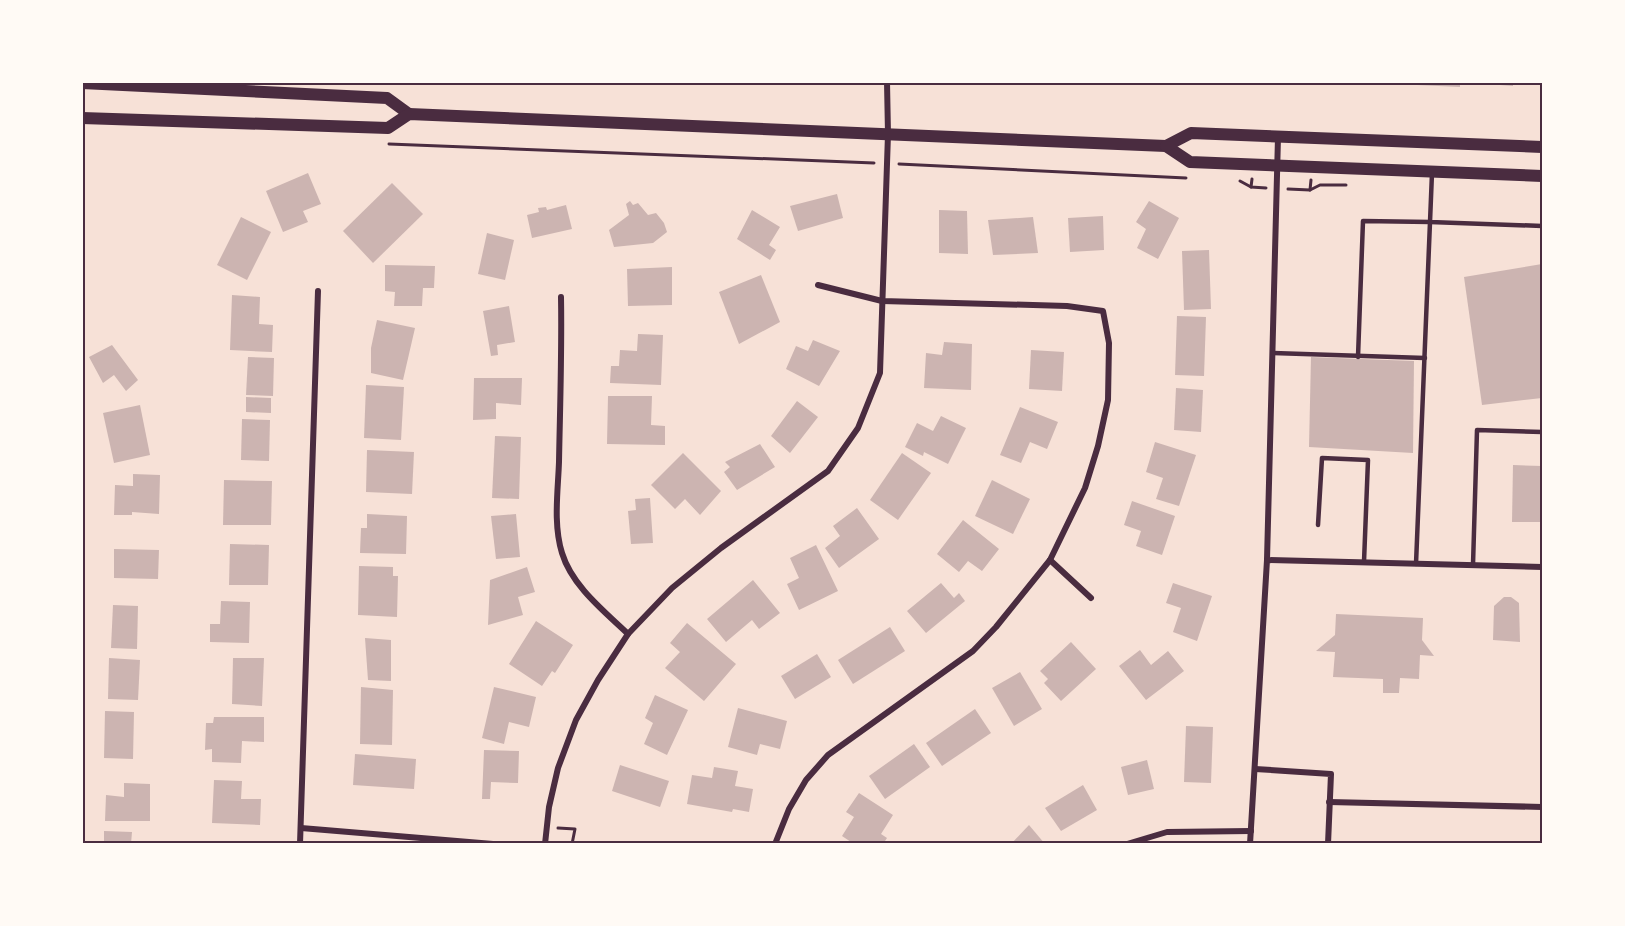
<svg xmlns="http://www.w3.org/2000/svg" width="1625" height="926" font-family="Arial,sans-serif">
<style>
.building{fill:#ccb4b1}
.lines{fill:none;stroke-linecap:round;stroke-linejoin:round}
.path{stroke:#4a2c40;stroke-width:3}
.service{stroke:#4a2c40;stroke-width:4.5}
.minor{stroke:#4a2c40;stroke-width:6}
.secondary{stroke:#4a2c40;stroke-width:12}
.neatline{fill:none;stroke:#4a2c40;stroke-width:2}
</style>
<rect width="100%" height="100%" fill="#f7e1d7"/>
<!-- building -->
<g class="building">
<polygon points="1417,82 1460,82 1460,87 1417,85"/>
<polygon points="1487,82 1513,82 1513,86 1487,84"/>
<polygon points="308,173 321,204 303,211 308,222 283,232 266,191"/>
<polygon points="392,183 423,214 373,263 343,231"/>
<polygon points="837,194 843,218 798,231 790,206"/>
<polygon points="630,201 633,205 638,203 648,215 656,213 664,223 667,232 653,243 614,247 609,230 629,215 626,204"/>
<polygon points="1149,201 1179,218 1158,259 1137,248 1146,229 1136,222"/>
<polygon points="566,205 572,229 532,238 527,215 539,212 538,208 546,207 547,210"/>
<polygon points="752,210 780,227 769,245 776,250 770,260 737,239"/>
<polygon points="939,210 967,211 968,254 939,253"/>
<polygon points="1103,216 1104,250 1070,252 1068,218"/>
<polygon points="241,217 271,232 247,280 217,265"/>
<polygon points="1033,217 1038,253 993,255 988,220"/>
<polygon points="487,233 514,240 505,280 478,274"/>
<polygon points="1209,250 1211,309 1184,310 1182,251"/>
<polygon points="1542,264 1542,398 1482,405 1464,277"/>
<polygon points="385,265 435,266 434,288 423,288 422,306 394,306 395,292 385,291"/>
<polygon points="672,267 672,305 628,306 627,269"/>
<polygon points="761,275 780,322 739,344 719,292"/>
<polygon points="232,295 260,297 259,324 273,325 272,352 230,350"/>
<polygon points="509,306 515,342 497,345 498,355 491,356 483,311"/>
<polygon points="1177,316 1206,317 1204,376 1175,375"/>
<polygon points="377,320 415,328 403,380 371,373 371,348"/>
<polygon points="638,334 663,335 661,385 610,383 611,366 619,366 620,350 637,351"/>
<polygon points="813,340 840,351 819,386 786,369 796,346 808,351"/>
<polygon points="944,342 972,344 971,390 924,388 926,353 942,355"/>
<polygon points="112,345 138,380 126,391 114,375 103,383 89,357"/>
<polygon points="1031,350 1064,352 1062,391 1029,389"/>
<polygon points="248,357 274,358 273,396 246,395"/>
<polygon points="1311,357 1414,361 1413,453 1309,447"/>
<polygon points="474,378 522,378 521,405 496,403 496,419 473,420"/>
<polygon points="366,385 404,387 401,440 364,438"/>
<polygon points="1176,388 1203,390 1201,432 1174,430"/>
<polygon points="608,396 652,396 651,425 665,426 665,445 607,444"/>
<polygon points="246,397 271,398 271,413 246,412"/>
<polygon points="797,401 818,417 790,453 771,436"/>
<polygon points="140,405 150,455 114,463 103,413"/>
<polygon points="1020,407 1058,422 1047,449 1030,442 1021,463 1000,455"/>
<polygon points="941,416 966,428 948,464 924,452 923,456 905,447 917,423 933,431"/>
<polygon points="242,419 270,420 269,461 241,460"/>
<polygon points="495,436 521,437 519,499 492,498"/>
<polygon points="1155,442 1196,455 1179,506 1156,499 1163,478 1146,472"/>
<polygon points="760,444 775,467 737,490 724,472 730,467 725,462"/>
<polygon points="367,450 414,452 412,494 366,492"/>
<polygon points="683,453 721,491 700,515 685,499 675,509 651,485"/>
<polygon points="902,453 931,473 898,520 870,500"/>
<polygon points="1513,465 1542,466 1542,522 1512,522"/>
<polygon points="133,474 160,475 159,514 132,512 132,515 114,515 115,485 133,486"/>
<polygon points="224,480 272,481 271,525 223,525"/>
<polygon points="992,480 1030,499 1013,534 975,516"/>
<polygon points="650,498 653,543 631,544 628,511 636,510 635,499"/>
<polygon points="1132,501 1175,516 1162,555 1136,546 1141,531 1124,525"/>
<polygon points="857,508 879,539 839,568 825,548 840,536 833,526"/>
<polygon points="367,514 407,516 406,554 360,553 361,528 367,528"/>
<polygon points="516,514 520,557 496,559 491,516"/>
<polygon points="963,520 999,549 982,571 968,561 959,572 937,554"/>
<polygon points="230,544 269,545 268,585 229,585"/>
<polygon points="816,545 838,591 799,610 787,584 799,578 790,558"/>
<polygon points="114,549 159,550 158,579 114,578"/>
<polygon points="359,566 393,567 393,576 398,576 397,617 358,615"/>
<polygon points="527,567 535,592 518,597 523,615 488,625 490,580"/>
<polygon points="753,580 780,613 759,629 752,620 726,642 707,619"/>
<polygon points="941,583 954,598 959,593 965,601 926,633 907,611"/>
<polygon points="1173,583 1212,596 1197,641 1173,632 1181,608 1166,603"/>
<polygon points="1504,597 1511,597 1519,603 1520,642 1493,640 1494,606"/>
<polygon points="221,601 250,602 249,643 210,642 210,624 220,624"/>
<polygon points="113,605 138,606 137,649 111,648"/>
<polygon points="1336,614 1423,618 1422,640 1434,656 1420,655 1419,679 1400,678 1399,693 1383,693 1383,679 1333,677 1335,652 1316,651 1335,635"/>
<polygon points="536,621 573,645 555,673 552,671 542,686 509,664"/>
<polygon points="687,623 736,664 704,701 665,668 680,652 670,643"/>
<polygon points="890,627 905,651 853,684 838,660"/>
<polygon points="365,638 391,640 391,681 368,680"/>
<polygon points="1071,642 1096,669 1061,701 1044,683 1048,679 1040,671"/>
<polygon points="1140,650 1151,665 1168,651 1184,671 1146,700 1119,666"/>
<polygon points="817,654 831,677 795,699 781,676"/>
<polygon points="109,658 140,660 138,700 108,699"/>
<polygon points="233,658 264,658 262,706 232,704"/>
<polygon points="1020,672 1042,709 1014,726 992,688"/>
<polygon points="361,687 393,690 392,745 360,744"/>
<polygon points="494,687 536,697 529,727 509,722 504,744 482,738"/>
<polygon points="655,695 688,710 667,755 644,744 653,723 645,718"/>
<polygon points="738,708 787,721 780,749 760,744 757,755 728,747"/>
<polygon points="975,709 991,733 942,766 926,743"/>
<polygon points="105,711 134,712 133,759 104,758"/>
<polygon points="214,717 264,717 264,742 242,741 241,763 212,762 212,749 205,750 206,723 213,723"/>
<polygon points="1186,726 1213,727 1211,783 1184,782"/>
<polygon points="914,744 930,767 885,799 869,776"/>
<polygon points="484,750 519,751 518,783 491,782 490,799 482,799"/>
<polygon points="355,754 416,759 414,789 353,785"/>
<polygon points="1147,760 1154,789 1128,795 1121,767"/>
<polygon points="620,765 669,781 660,807 612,791"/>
<polygon points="714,767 738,771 735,786 753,789 749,812 733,809 732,812 687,804 692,775 712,778"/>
<polygon points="214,780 242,781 241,799 261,799 260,825 212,823"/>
<polygon points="124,783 150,784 150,821 105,821 106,795 124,797"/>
<polygon points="1083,785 1097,810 1061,831 1045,808"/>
<polygon points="859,793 893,815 881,834 887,838 883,844 854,844 842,836 854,817 846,812"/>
<polygon points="1029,825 1045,844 1011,844"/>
<polygon points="104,831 132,832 131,844 104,844"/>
</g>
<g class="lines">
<!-- path -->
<g class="path">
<polyline points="389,144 874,163"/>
<polyline points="899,164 1186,178"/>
<polyline points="1252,179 1251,187 1266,188"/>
<polyline points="1240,181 1251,187"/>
<polyline points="1288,189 1310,190 1311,180"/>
<polyline points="1310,190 1320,185 1346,185"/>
<polyline points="558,828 575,829 572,844"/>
</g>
<!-- service -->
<g class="service">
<polyline points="1432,173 1430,222 1542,226"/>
<polyline points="1273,353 1425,358"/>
<polyline points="1358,357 1363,221 1430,222 1416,564"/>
<polyline points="1318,525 1322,458 1368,460 1364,562"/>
<polyline points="1473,565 1477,430 1542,432"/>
</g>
<!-- minor -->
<g class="minor">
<path d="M561,297c1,55 -1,110 -2,165 -1,29 -6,62 3,91 10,33 42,58 66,81"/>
<polyline points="1050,560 1091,598"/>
<polyline points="1267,560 1542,567"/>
<polyline points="1255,769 1331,774 1328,844"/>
<polyline points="1329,802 1542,807"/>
<polyline points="301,828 493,844"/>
<polyline points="300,844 318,291"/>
<polyline points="545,844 549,807 558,768 576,720 598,680 628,634 672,588 721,548 828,471 858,428 880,373 888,134 887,82"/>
<polyline points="775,844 789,809 806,780 828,755 973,651 996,627 1050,560 1085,488 1098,446 1108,400 1109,343 1103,311 1067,306 882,301 818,285"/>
<polyline points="1127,844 1167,832 1251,831"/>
<polyline points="1250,844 1267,560 1278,137"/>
</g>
<!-- secondary -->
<g class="secondary">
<polyline points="82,83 387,98 409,114"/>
<polyline points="82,118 388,128 409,114 1166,146 1190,162 1542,176"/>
<polyline points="1166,146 1191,133 1542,147"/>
</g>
</g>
<!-- border -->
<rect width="1625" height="926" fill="none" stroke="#fffaf5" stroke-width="168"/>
<rect x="84" y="84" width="1457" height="758" class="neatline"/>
</svg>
